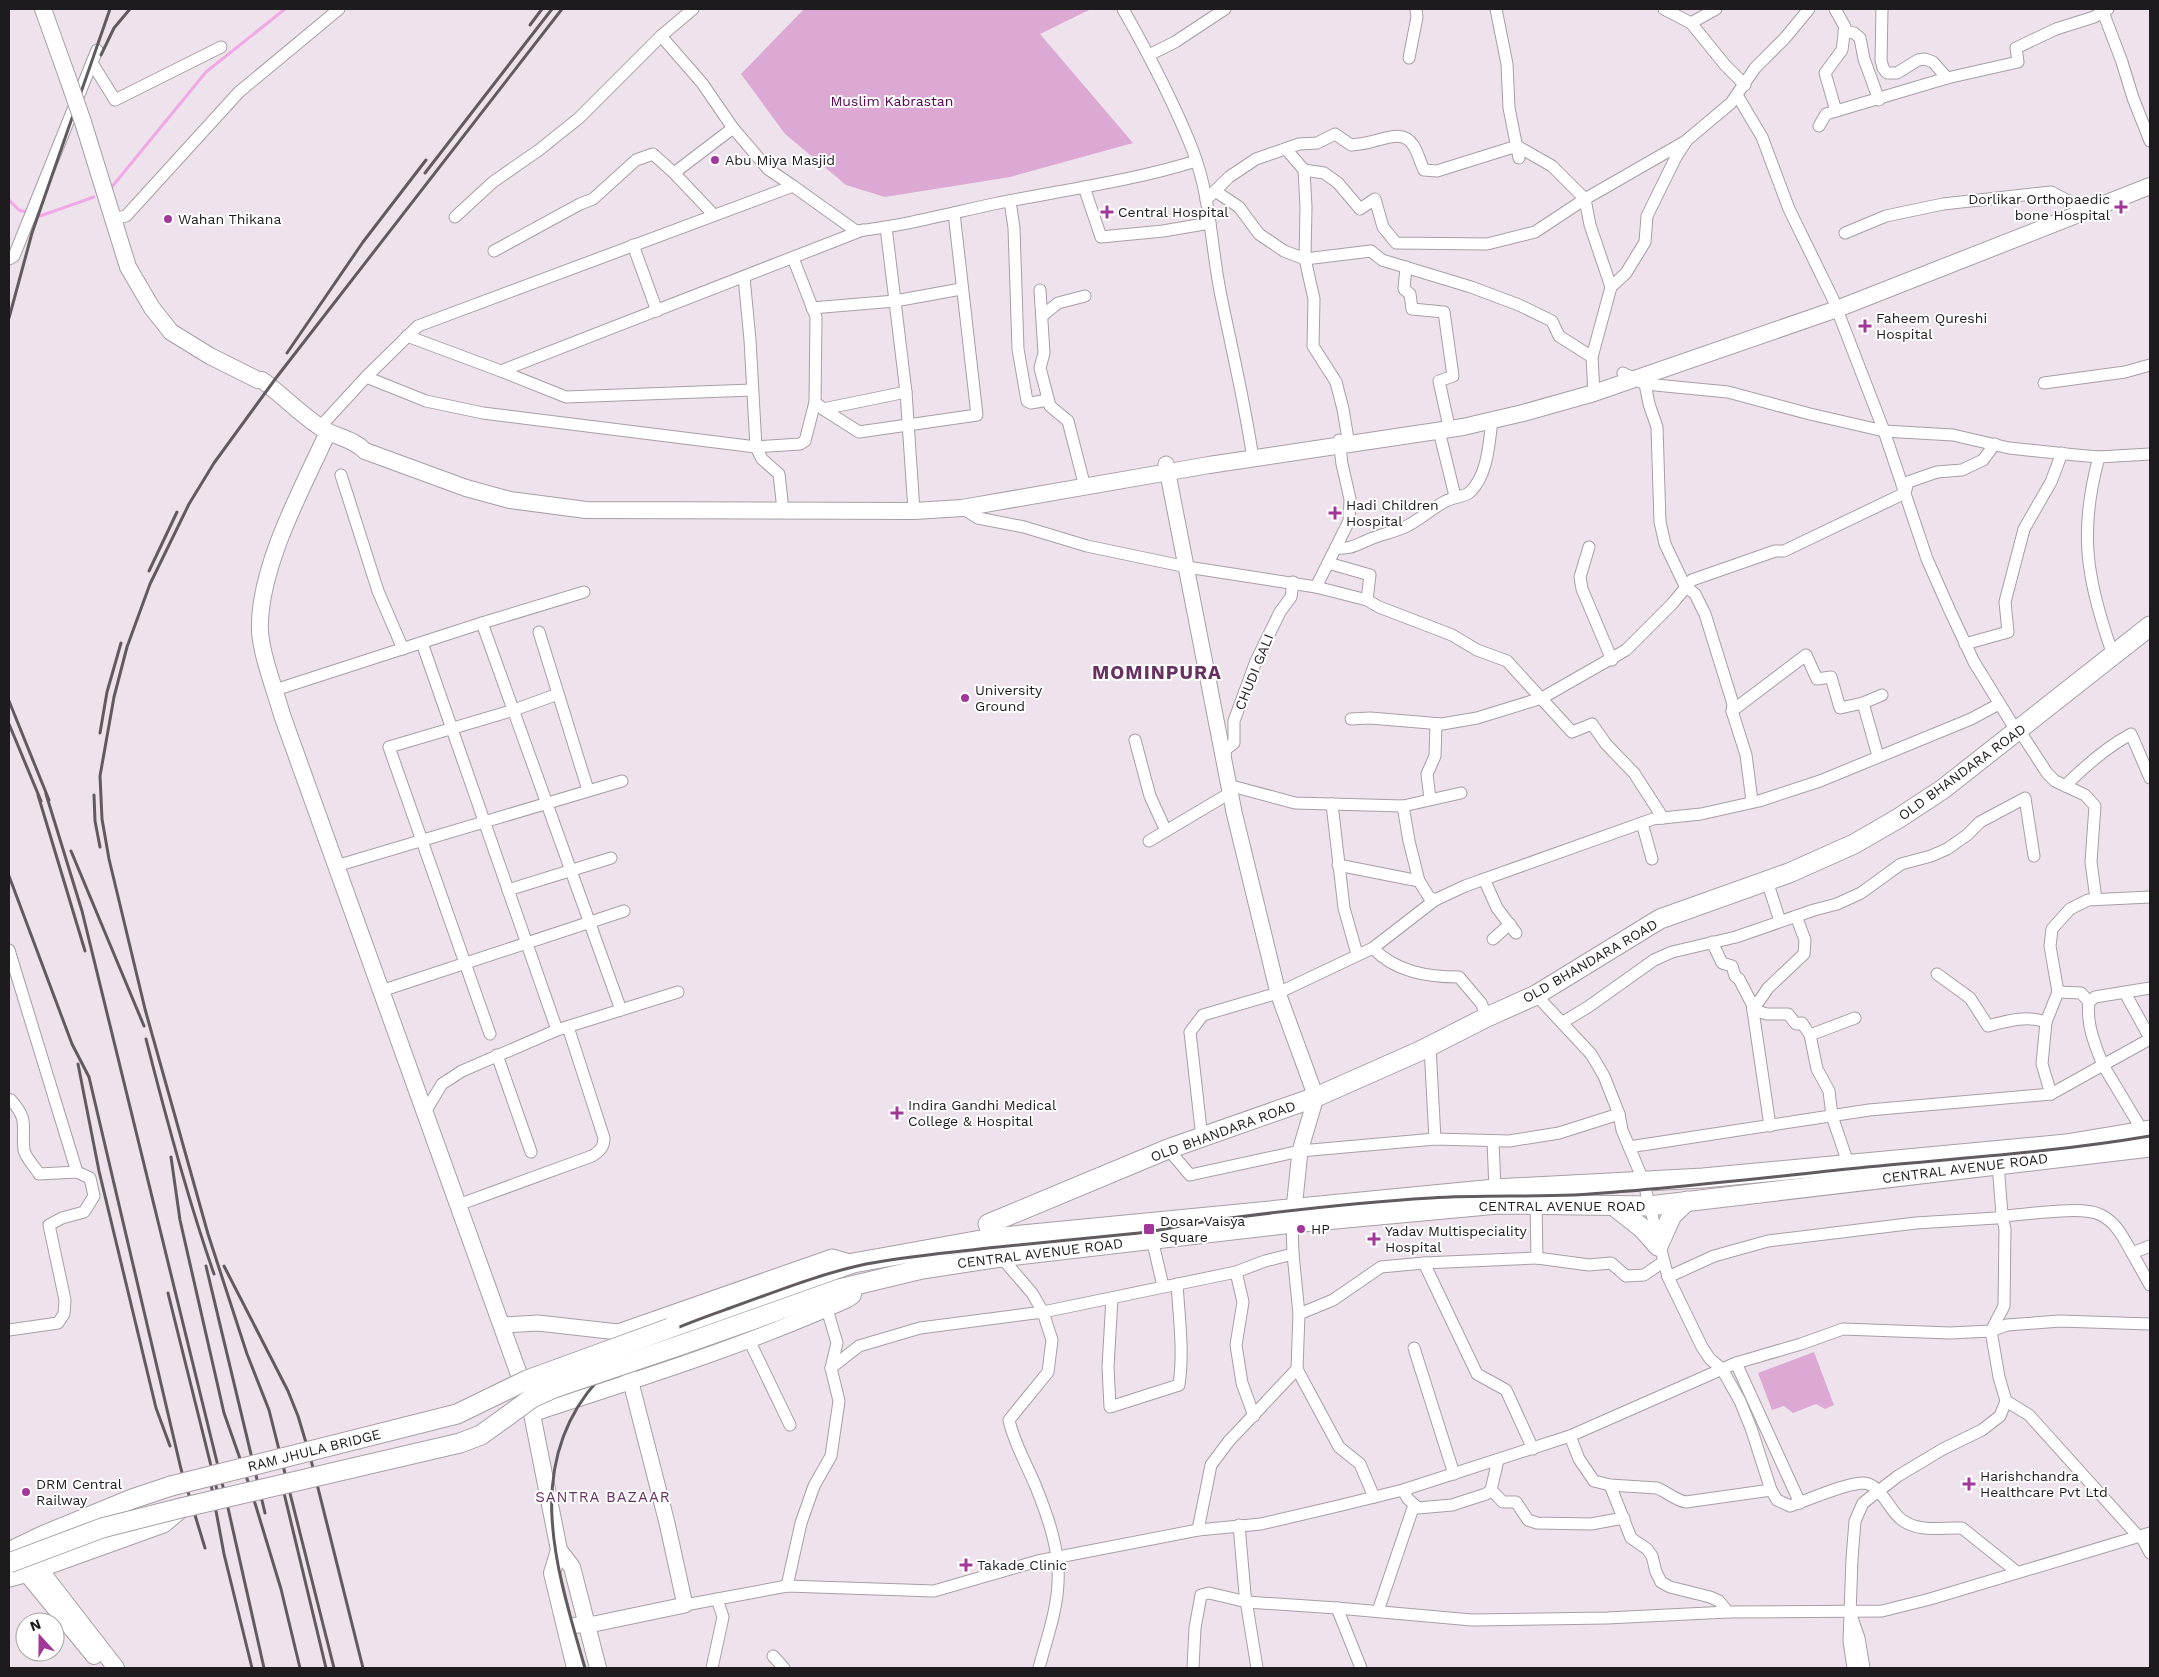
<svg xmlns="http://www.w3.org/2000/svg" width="2159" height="1677" font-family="'Work Sans',sans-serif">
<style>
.green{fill:#dba9d3}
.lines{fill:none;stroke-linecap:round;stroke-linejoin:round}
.stream{stroke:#f0a9e6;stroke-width:3}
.minor-casing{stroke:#a89ea6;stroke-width:13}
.tertiary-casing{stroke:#a89ea6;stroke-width:17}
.secondary-casing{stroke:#a89ea6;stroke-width:18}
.primary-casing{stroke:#a89ea6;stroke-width:21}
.trunk-casing{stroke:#a89ea6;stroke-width:21}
.minor{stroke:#fff;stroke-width:11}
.tertiary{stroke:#fff;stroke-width:15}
.secondary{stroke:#fff;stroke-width:16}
.primary{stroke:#fff;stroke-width:19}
.trunk{stroke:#fff;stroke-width:19}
.rail{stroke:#615b60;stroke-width:3}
.secondary-bridge-casing{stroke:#a89ea6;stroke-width:18;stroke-linecap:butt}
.trunk-bridge-casing{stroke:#a89ea6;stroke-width:21;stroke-linecap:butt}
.secondary-bridge{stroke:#fff;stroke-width:16}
.trunk-bridge{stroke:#fff;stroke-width:19}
.poi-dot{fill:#a13798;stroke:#fff;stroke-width:2}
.labels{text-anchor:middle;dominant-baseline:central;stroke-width:4;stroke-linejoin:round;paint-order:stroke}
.park-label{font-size:14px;fill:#570052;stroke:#fff}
.poi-label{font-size:14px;fill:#1e1b1e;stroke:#fff;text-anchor:start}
.street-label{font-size:14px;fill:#1e1b1e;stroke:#fff}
.neighbourhood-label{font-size:15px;letter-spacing:1px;fill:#673260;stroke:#fff}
.district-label{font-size:19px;font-weight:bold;letter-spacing:1px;fill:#673260;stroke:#fff}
</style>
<rect width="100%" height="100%" fill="#eee3ec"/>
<!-- green -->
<g class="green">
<polygon points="804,9 1091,9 1040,34 1133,143 1010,177 885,197 846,185 785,134 741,74"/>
<polygon points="1814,1352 1834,1405 1825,1409 1816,1404 1793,1413 1784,1406 1772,1410 1758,1373"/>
</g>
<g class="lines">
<!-- stream -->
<g class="stream">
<polyline points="111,188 206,72 285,9"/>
<polyline points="9,200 19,210 40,216 94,197"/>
</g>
<defs>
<g id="minor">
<path d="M1123,9c26,46 51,93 70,142 18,47 18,97 28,145 11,54 24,108 32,163"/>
<polyline points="1496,9 1507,64 1509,108 1519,158"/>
<polyline points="1664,9 1691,23 1725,65 1745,85"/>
<polyline points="1835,9 1845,27 1842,50 1825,73 1836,111"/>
<polyline points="1882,9 1881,60 1883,68 1887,73 1897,73 1918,60 1925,59 1933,62 1947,78"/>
<polyline points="2103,12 2122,62 2133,98 2150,141"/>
<polyline points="1691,23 1716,9"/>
<polyline points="1844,31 1854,33 1860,38 1864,59 1879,100"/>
<polyline points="661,36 702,83 733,128"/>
<polyline points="1149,55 1175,42 1225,9"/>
<polyline points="1409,58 1417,17 1416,9"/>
<polyline points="92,63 115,100 221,47"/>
<polyline points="1737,95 1762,137 1789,209 1833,299 1884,431 1927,559 1950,611 1974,662 2017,732"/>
<polyline points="1819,126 1826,114 1947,78 2018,62 2016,48 2056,29 2094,17 2108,9"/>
<polyline points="1286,149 1304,170 1306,207 1305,259 1371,251 1382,260 1471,287 1519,305 1552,321 1559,336 1592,357"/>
<polyline points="1304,170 1324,173 1338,183 1360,209 1375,199 1383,227 1396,243 1487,244 1535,232 1585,199 1686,141"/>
<polyline points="1084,187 1101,237 1163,231 1210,223"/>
<polyline points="1215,191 1239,207 1259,234 1284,251 1305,259 1314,299 1313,346 1336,382 1343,409 1349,445"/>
<path d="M1206,200l23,-23 27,-18 43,-15 18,-1 18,-9 16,11c6,-1 13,-1 19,-3 15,-3 33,-13 43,3 5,7 7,17 11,25l13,1 80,-25 35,20 33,33 5,26 21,62"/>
<polyline points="1010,201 1014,228 1018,349 1027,401 1031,403 1048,400"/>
<polyline points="714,215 674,173 733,128 768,169 793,186"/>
<polyline points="455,217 493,182 539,150 579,118 661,36 693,9"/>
<polyline points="112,219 126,216 239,92 339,9"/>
<polyline points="886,227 906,392 914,511"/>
<polyline points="1845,233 1886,216 1943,204 2051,192 2076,205"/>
<polyline points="633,245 657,311"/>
<polyline points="494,251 580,204 593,199 636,160 653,154 674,173"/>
<polyline points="793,258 816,317 815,402 823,409 906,392"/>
<polyline points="9,259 14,256 97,50"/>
<polyline points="1406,267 1404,289 1410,294 1412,309 1444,312 1453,376 1439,381 1448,422"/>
<polyline points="744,277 750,340 756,447 762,459 779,474 782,501"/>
<polyline points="1040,290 1044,353 1040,368 1050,406 1068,421 1085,487"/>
<polyline points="812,308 895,301 961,289"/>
<polyline points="1042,316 1058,303 1085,296"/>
<polyline points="407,336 501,371 863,230"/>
<polyline points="501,371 566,397 752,390"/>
<polyline points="1623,373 1645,384 1728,392 1810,414 1884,431 1953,435 2009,448 2076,455 2099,457 2150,454"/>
<polyline points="366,377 426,401 483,413 756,447 800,444 805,441 815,402"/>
<polyline points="2044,383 2125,372 2150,365"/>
<polyline points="1645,384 1649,404 1657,427 1660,522 1665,544 1685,586 1695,594 1705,614 1733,704 1732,711 1746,755 1752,801"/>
<polyline points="1594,393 1592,357 1611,287 1626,273 1645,242 1647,216 1676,157 1687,140 1731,103 1755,68 1785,38 1809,9"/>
<polyline points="823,409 859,432 977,415 954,213"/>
<path d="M320,427l46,-50 52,-51 375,-140 63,45c48,-5 95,-18 142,-28 66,-13 134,-22 198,-42"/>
<polyline points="1439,431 1455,496"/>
<path d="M2099,457c-21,76 -12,124 14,198"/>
<polyline points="341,475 378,591 403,649"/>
<polyline points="962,508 978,518 1024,527 1087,546 1187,567 1316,587 1349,521 1350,499 1342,464 1339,440"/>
<polyline points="1589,547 1580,577 1582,589 1612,660"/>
<path d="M1336,548c15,1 18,-2 32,-8 13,-6 27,-8 39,-14 14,-7 25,-18 39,-25 7,-4 19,-4 24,-9 18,-17 19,-49 22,-72"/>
<polyline points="1328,563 1370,575 1367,600"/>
<polyline points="1316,587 1367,600 1379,607 1452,635 1477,650 1507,661 1572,732 1592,724 1606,744 1634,773 1663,818"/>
<polyline points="482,623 621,1010"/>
<polyline points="539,632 588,790"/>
<polyline points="422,643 557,1030"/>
<polyline points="1965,644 2008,632 2005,602 2024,529 2051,482 2062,453"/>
<polyline points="275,690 482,623 584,592"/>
<polyline points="1863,703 1878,756"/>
<polyline points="1732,711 1806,655 1817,679 1831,677 1840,708 1863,703 1882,695"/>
<polyline points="1351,719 1370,718 1442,724 1477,718 1542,698 1626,650 1672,604 1692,580 1775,551 1784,551 1905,493 1908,482 1937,472 1962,470 1983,460 1995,444"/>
<polyline points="2019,730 2047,773 2055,781 2085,795 2095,806 2091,862 2096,899"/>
<polyline points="1135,740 1150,796 1166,831"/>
<polyline points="1224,760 1226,749 1234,743 1234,721 1256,661 1280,612 1291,597 1293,582"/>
<polyline points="1228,785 1295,803 1403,806 1461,793"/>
<path d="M2065,786c20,-20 40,-38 66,-52l19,44"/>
<polyline points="1430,799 1427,774 1435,756 1436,724"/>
<polyline points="1332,804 1344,908 1357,954"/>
<polyline points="1403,806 1409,841 1419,881"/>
<polyline points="1642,823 1652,859"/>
<polyline points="1149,841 1230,793"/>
<polyline points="1338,865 1419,881 1429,897 1435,900"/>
<polyline points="336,866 622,781"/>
<polyline points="1484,879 1497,908 1516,933"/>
<polyline points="1767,881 1780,921"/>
<polyline points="508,890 611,858"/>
<polyline points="1796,916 1805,940 1804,954 1768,988 1753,1010 1767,1014 1788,1014 1796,1024 1802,1023 1810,1035"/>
<polyline points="1493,939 1510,924"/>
<polyline points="1712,942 1722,963 1732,966 1735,976 1739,979 1752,1004 1770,1126"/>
<path d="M1373,948c22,24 55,29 86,29l22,26 6,14"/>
<polyline points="9,950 77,1172"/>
<path d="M1937,974l33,24 18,28c19,-5 39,-11 58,-4"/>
<polyline points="381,991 624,911"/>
<polyline points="2058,992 2081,993 2089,1002 2095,997 2150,988"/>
<polyline points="2125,993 2150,1038"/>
<polyline points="1536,995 1591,1054 1604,1076 1619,1114"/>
<path d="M2089,1002c-3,22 6,43 14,63l47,-26"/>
<polyline points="1563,1022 1588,1007 1654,960 1672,952 1736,937 1814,910 1837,904 1861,893 1901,864 1931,856 1947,849 1967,835 1980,822 2025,798 2034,856"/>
<polyline points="490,1034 389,747 514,710 558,694"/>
<polyline points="1430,1047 1435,1139"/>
<polyline points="497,1055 531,1152"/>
<polyline points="2051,1094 2042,1064 2046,1022 2058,992 2050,946 2052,929 2070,909 2088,900 2150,897"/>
<path d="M9,1101l2,-1c19,22 10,25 13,50 1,7 11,17 15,24l38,-2 13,6 4,18 -10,16 -22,6 -13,7 16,75 -1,14 -6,9 -49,7"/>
<polyline points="425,1112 442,1084 462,1071 557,1030 678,992"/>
<polyline points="1202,1138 1190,1032 1203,1015 1278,993 1373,948 1435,900 1465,886 1653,819 1701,814 1759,801 1820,781 1971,719 1999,704"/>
<polyline points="1493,1141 1495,1189"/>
<polyline points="1629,1147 1869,1110 2051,1094 2103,1065 2145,1135"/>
<polyline points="1168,1149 1190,1175 1300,1151 1435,1139 1509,1141 1559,1133 1619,1114 1622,1130 1643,1180 1668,1277 1714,1256 1768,1241 1916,1223 1996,1218 2002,1215 1998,1164"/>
<polyline points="1848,1163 1832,1116 1829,1091 1817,1069 1810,1035 1855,1018"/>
<path d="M458,1205l134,-49c8,-5 12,-9 12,-18l-36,-111"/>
<path d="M2002,1216c24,-1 80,-11 99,-1 16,8 23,24 31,38l18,-7"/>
<polyline points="1152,1239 1163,1286"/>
<polyline points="2132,1253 2150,1285"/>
<polyline points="1293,1254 1299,1314 1333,1300 1381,1267 1424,1263 1537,1258 1536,1205"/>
<polyline points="1001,1257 1032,1293 1043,1312 1236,1272 1265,1261 1293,1254 1292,1223"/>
<polyline points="1537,1258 1589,1265 1611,1263 1626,1276 1644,1275 1663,1262"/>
<polyline points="1424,1263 1477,1374 1506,1390 1533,1449"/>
<polyline points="1236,1272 1243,1302 1236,1345 1242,1383 1254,1416"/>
<path d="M1668,1277l34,70 8,12 12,10 18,32 11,27 20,62 6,10 13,6c19,-6 55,-23 74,-23 17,1 25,28 38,37 18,13 40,7 60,8l55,44"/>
<path d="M1112,1298l-4,69 2,40 69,-22c5,-33 0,-68 -2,-101"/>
<polyline points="749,1340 790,1425"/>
<polyline points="1414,1348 1454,1474"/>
<polyline points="1736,1363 1800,1503"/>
<path d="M831,1368l28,-22 61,-18 123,-16 9,28 -4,32 -39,48c4,21 18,45 27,67 12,30 24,63 22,96 -1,28 -12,58 -19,85"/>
<polyline points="1297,1369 1339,1447 1360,1464 1374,1497"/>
<polyline points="2006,1401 2029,1415 2138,1536"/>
<path d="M1570,1436l9,23 15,22 16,4 47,3c10,4 18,12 29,14l85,-12"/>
<polyline points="1610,1485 1631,1538 1647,1549 1652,1556 1656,1572 1661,1582 1670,1587 1710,1597 1719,1601 1728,1612"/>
<polyline points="1403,1490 1408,1499 1418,1508 1452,1505 1486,1494 1491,1490 1498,1460"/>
<polyline points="1491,1490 1503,1502 1516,1502 1528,1520 1537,1523 1591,1524 1624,1518"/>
<polyline points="1239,1525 1245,1594 1257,1668"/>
<polyline points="1198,1530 1211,1465 1229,1441 1297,1369 1299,1314"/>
<polyline points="2141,1536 2150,1553"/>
<polyline points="787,1586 801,1523 814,1486 831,1456 839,1401 831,1368 837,1343 827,1309"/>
<polyline points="685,1605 787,1586 934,1591 1038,1561 1198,1530 1261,1524 1338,1506 1403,1490 1570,1436 1736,1363 1801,1344 1843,1329 1950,1333 1991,1331 2007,1325 2060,1321 2150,1324"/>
<polyline points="1337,1608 1361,1668"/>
<polyline points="1378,1611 1414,1505"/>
<polyline points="1852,1618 1859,1638 1864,1668"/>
<polyline points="773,1656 784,1668"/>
<polyline points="712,1668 723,1617 717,1599"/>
<polyline points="1193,1668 1195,1628 1201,1595 1209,1593 1247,1602 1337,1608 1472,1620 1607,1618 1728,1612 1882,1611 1930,1599 2150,1533"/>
<polyline points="1853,1668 1849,1641 1852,1559 1855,1521 1863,1503 1898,1476 1943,1449 1982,1430 2000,1416 2006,1401 1999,1377 1991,1331 2004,1306 2005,1229 2002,1215"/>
</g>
<g id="tertiary">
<polyline points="1166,464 1234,812 1278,993 1316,1097 1300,1151 1293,1219"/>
<polyline points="502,1325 538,1323 618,1332 832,1257 853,1263"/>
<path d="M532,1414c106,-35 213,-68 315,-114l6,-4 3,-11"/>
<polyline points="565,1626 594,1624 685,1605 667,1523 618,1332"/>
</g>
<g id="secondary">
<polyline points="43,9 67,76"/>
<path d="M83,122l45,145 24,41 19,24 39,24 48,24h4c20,15 37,33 58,47 14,10 33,11 45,24l101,37 44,12 76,10 328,1 48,-3 247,-43 254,-38 60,-14 71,-20 243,-84 313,-123"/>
<path d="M328,432c-25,55 -66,129 -68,190 -2,26 15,67 22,93l239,665 11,34 27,136 13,17 26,101"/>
<polyline points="559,1550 552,1573 575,1668"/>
<polyline points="33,1558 44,1575 116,1668"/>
<polyline points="18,1563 94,1656"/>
</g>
<g id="primary">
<polyline points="1614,1206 1642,1228 1658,1246 1672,1215 1687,1201"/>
<polyline points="992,1238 1495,1189 1703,1178 2066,1144 2150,1130"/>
<polyline points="1001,1257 1292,1223 1498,1204 1649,1206 2150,1147"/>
<polyline points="9,1577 24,1573 163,1523 181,1508"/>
</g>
<g id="trunk">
<polyline points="670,1328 853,1263 992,1238"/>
<polyline points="678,1346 839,1289 922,1269 1001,1257 988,1224 1168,1149 1316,1097 1420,1051 1487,1017 1536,995 1660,919 1789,873 1854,844 1899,818 1943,789 2150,626"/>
<polyline points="9,1552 42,1536 132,1499 171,1486"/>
</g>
</defs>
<!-- minor casing -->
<use href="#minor" class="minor-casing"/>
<!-- tertiary casing -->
<use href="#tertiary" class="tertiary-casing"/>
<!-- secondary casing -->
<use href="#secondary" class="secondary-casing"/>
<!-- primary casing -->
<use href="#primary" class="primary-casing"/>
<!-- trunk casing -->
<use href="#trunk" class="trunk-casing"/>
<!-- minor -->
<use href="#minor" class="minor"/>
<!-- tertiary -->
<use href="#tertiary" class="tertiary"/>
<!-- secondary -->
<use href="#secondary" class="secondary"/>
<!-- primary -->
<use href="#primary" class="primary"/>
<!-- trunk -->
<use href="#trunk" class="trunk"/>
<!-- rail -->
<g class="rail">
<polyline points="530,25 542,9"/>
<polyline points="101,55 114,28 130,9"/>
<polyline points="425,173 552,9"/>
<polyline points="9,318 32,233 110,9"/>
<polyline points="287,353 363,242 426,160"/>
<polyline points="149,571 177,512"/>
<polyline points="9,701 49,800"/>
<polyline points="9,724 41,801"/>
<polyline points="100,733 107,692 121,643"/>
<polyline points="46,794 82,911 226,1499 264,1668"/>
<polyline points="38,795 85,951"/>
<polyline points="94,795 95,821 100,847"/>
<polyline points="71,851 144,1026"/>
<polyline points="9,876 72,1044 89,1077 181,1469 205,1548"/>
<path d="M146,1039c20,79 41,158 68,235"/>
<polyline points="78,1064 99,1171 156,1408 170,1446"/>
<polyline points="171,1157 180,1220 224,1413 251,1490 281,1589 300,1668"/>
<polyline points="206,1266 265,1513"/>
<polyline points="224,1266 288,1391 298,1416 310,1456 363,1668"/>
<polyline points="168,1293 217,1490"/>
<polyline points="211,1484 224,1554 252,1668"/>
<polyline points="284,1493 326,1668"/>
<polyline points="334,1668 269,1410 247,1354 208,1234 145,1009 109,859 102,819 100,776 114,697 127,647 150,584 189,504 214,463 276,378 562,9"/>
<path d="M585,1668c-28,-97 -64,-203 13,-288 36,-39 84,-55 132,-72 45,-16 89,-34 136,-44 40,-8 81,-11 122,-16 50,-5 101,-10 151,-15 28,-3 56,-11 84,-14 69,-9 139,-17 208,-21 48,-3 95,-1 143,-3 98,-6 195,-18 293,-28 95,-9 189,-15 283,-31"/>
</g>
<defs>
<polyline id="secondary-bridge" points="67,76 83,122"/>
<g id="trunk-bridge">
<polyline points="171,1486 457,1414 527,1380 670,1328"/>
<polyline points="9,1563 102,1528 181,1508 460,1443 481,1435 532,1398 554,1388 678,1346"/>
</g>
</defs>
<!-- secondary-bridge casing -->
<use href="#secondary-bridge" class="secondary-bridge-casing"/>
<!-- trunk-bridge casing -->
<use href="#trunk-bridge" class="trunk-bridge-casing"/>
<!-- secondary-bridge -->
<use href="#secondary-bridge" class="secondary-bridge"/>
<!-- trunk-bridge -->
<use href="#trunk-bridge" class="trunk-bridge"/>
</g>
<!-- markers -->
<g class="poi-dot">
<circle cx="715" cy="160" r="5"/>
<path d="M2118.5 199.5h5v5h5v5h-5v5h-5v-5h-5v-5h5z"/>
<path d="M1104.5 204.5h5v5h5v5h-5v5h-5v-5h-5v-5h5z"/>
<circle cx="168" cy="219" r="5"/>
<path d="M1862.5 318.5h5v5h5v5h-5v5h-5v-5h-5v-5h5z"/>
<path d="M1332.5 505.5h5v5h5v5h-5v5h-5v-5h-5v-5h5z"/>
<circle cx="965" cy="698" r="5"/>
<path d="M894.5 1105.5h5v5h5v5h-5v5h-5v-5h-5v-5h5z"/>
<rect x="1143" y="1223" width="12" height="12" rx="2.5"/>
<circle cx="1301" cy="1229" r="5"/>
<path d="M1371.5 1231.5h5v5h5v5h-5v5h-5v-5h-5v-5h5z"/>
<path d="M1966.5 1476.5h5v5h5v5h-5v5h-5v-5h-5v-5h5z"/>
<circle cx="26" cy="1492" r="5"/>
<path d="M963.5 1557.5h5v5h5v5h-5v5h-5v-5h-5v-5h5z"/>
</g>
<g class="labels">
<!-- park labels -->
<g class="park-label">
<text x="892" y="101">Muslim Kabrastan</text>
</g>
<!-- poi labels -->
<g class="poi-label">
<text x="725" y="160">Abu Miya Masjid</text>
<text x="2110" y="199" text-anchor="end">Dorlikar Orthopaedic<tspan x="2110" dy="16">bone Hospital</tspan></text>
<text x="1118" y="212">Central Hospital</text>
<text x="178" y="219">Wahan Thikana</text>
<text x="1876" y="318">Faheem Qureshi<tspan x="1876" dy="16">Hospital</tspan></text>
<text x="1346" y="505">Hadi Children<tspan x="1346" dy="16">Hospital</tspan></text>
<text x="975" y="690">University<tspan x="975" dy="16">Ground</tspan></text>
<text x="908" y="1105">Indira Gandhi Medical<tspan x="908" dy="16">College &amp; Hospital</tspan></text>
<text x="1160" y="1221">Dosar Vaisya<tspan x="1160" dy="16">Square</tspan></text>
<text x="1311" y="1229">HP</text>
<text x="1385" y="1231">Yadav Multispeciality<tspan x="1385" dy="16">Hospital</tspan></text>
<text x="1980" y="1476">Harishchandra<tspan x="1980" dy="16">Healthcare Pvt Ltd</tspan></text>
<text x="36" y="1484">DRM Central<tspan x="36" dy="16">Railway</tspan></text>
<text x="977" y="1565">Takade Clinic</text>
</g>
<!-- street labels -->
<g class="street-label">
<text transform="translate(1254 672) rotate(-68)">CHUDI GALI</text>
<text transform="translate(1962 772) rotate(-36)">OLD BHANDARA ROAD</text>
<text transform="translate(1590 961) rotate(-30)">OLD BHANDARA ROAD</text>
<text transform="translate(1223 1131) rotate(-20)">OLD BHANDARA ROAD</text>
<text transform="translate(1965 1168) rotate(-7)">CENTRAL AVENUE ROAD</text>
<text x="1562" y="1206">CENTRAL AVENUE ROAD</text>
<text transform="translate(1040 1253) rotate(-7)">CENTRAL AVENUE ROAD</text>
<text transform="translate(314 1450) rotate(-14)">RAM JHULA BRIDGE</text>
</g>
<!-- neighbourhood labels -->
<g class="neighbourhood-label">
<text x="603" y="1497">SANTRA BAZAAR</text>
</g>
<!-- district labels -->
<g class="district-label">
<text x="1157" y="672">MOMINPURA</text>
</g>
</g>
<!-- border -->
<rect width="2159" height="1677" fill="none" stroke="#1e1b1e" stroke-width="20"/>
<!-- north arrow -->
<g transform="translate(40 1637) rotate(339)"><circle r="24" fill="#ffffff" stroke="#a5a4a5"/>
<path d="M0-4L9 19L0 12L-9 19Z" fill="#a13798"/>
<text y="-8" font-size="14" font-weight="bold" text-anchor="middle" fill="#1e1b1e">N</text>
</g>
</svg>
